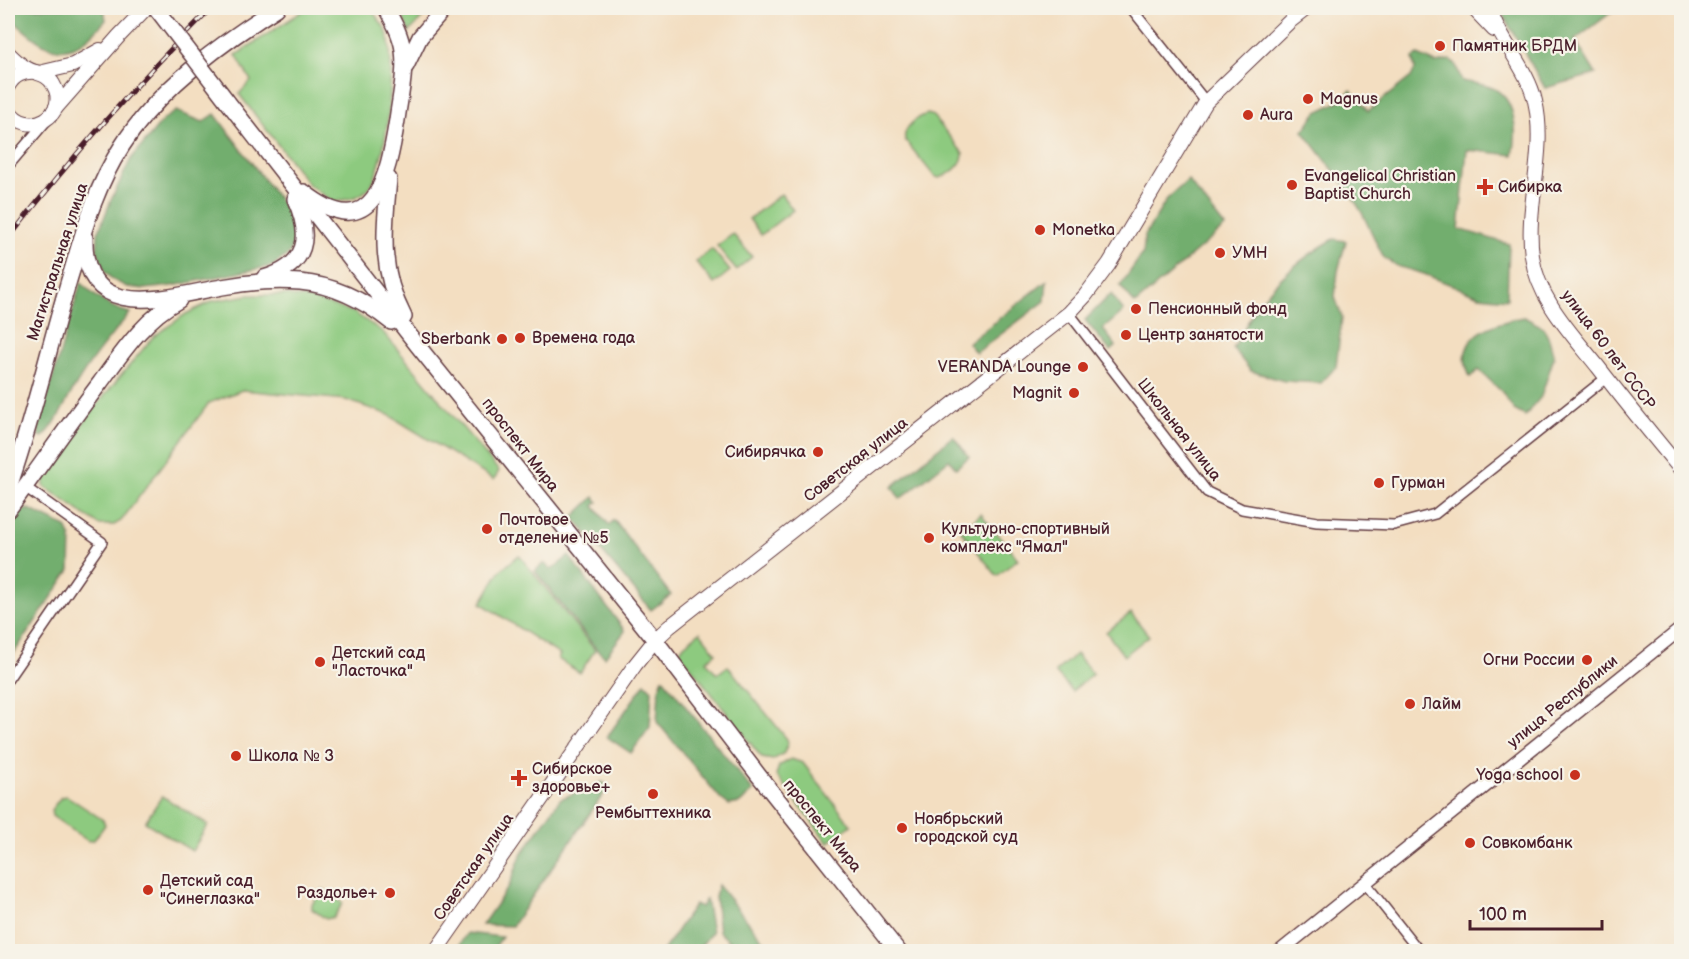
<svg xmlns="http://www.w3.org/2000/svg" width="1689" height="959" font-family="'Balsamiq Sans',sans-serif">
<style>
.green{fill:#8dca7f;stroke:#6c7455;stroke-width:1.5}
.forest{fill:#72ae6e;stroke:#5e664c;stroke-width:1.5}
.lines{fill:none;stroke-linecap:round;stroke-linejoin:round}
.minor-casing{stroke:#633c42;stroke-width:12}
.tertiary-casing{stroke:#633c42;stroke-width:15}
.secondary-casing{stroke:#633c42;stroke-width:16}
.primary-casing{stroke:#633c42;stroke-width:18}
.minor{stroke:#fff;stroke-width:9}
.tertiary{stroke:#fff;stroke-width:12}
.secondary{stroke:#fff;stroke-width:14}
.primary{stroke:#fff;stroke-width:15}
.rail-casing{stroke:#4a1f2b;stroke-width:5}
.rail{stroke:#f7f3e8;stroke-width:3;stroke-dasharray:9;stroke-linecap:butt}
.primary-bridge-casing{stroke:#633c42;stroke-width:18;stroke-linecap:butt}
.primary-bridge{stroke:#fff;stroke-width:15}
.poi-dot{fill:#c8321e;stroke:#f7f3e8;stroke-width:2}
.labels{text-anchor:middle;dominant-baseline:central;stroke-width:4.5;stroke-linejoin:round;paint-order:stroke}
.poi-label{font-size:16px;fill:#4a1f2b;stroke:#f7f3e8;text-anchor:start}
.street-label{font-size:16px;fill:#4a1f2b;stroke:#f7f3e8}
</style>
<rect width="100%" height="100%" fill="#f7f3e8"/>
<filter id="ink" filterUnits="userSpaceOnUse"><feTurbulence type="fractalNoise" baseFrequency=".0167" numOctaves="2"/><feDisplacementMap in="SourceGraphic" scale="12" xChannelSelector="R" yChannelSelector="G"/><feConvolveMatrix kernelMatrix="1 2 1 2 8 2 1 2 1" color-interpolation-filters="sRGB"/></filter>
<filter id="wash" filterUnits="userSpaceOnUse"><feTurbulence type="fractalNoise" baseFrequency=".008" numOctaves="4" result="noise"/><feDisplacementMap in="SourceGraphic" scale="24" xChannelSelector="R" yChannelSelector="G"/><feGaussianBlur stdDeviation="1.35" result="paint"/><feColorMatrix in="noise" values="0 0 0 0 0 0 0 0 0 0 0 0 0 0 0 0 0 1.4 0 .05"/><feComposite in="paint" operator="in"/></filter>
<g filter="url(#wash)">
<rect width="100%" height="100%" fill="#f3dec1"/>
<!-- green -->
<g class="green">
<path d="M307,8h63c5,7 12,15 16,22 11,27 2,138 -18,159 -9,9 -21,10 -34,13l-25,-17 -70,-91 12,-13 -15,-26z"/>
<polygon points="399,8 432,8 409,32"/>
<path d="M928,114l5,2 30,37c1,12 -14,22 -24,25l-5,-2 -29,-36c-3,-12 12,-23 23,-26z"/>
<polygon points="781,194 793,210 761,235 749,219"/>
<polygon points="733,234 752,257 736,270 717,246"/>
<polygon points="712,249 730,271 714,284 696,262"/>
<polygon points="249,295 286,295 312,299 353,312 383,332 499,471 494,480 389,415 346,400 242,390 209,403 121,521 114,525 99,525 44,486 44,476 95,407 153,337 186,314 213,301"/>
<polygon points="981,514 1018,559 997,576 961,531"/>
<polygon points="519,555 595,650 580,673 558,659 560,655 481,603 500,571"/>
<polygon points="1131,613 1149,636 1124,656 1106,632"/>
<polygon points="700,632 716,653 706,661 717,674 728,666 787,739 788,743 784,753 773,760 762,758 679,652 684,645"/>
<polygon points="1076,654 1093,674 1072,691 1055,672"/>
<polygon points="791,759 803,763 851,825 828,843 776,775 779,766"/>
<polygon points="67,796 103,820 105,825 94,840 88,841 52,816 51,810 61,797"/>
<polygon points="162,796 208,825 192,851 145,822"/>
<polygon points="323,889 343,903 334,917 326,919 312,909 312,904"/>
</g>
<!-- forest -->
<g class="forest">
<path d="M8,8h96l2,12c-41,47 -58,32 -98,-4z"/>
<polygon points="1503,8 1617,8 1575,40 1596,74 1545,88 1504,17"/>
<path d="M1418,55l18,8 14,-3 5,3 7,18c9,2 20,3 28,6 26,9 28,45 23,68l-46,-5 -8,79 50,15 -2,55 -28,-3 -55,-22 -27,-8 -13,-8 -23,-47 -16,-26 -42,-54 14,-19 21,-10 13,-12 17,21 43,-34 4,-8 -2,-11z"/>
<polygon points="176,111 203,122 215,114 290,214 295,238 289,254 272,266 172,286 145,289 127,287 113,280 105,272 97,250 98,233 111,200 131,159 164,119"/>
<polygon points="1188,180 1225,227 1135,304 1120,286 1143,253 1145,235 1167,199"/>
<path d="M1334,239l12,2 -8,30 -3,26 7,20 -6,50 -15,16 -37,-2 -33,-10 -18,-22c8,-13 15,-29 23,-41 20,-29 48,-52 78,-69z"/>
<polygon points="1047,281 1045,301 976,353 968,343"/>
<path d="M81,282c14,16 29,26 49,31 -19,23 -39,46 -54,72 -11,17 -18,38 -33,52l-4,-1 -1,-8z"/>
<polygon points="1111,294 1124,311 1103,329 1116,346 1110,351 1085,320"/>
<path d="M1524,317l19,10 6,12 5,18 -13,40 -16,19 -11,-6 -12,-18 -23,-22 -9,7c-19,-41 23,-54 54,-60z"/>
<polygon points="953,436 969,457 956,468 949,460 900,499 892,487"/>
<polygon points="594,497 598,502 594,506 609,525 614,520 671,595 651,610 573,517"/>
<polygon points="29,509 66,527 71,538 70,570 8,662 8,530 21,511"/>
<polygon points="569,556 625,631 605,657 597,650 535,571 544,563 551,570"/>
<polygon points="663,678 753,791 740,803 729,805 721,799 657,722 659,689"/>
<polygon points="645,683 652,690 650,727 631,753 607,737"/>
<polygon points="602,782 609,786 512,926 482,925 509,886 521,855 560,799"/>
<polygon points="718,885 772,951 740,951 719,932 715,897"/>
<polygon points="706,899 712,932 697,951 663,951 695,904 701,907"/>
<polygon points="467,933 502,937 492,951 455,951"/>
</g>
</g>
<g filter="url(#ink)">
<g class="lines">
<defs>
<g id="minor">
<polyline points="1131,8 1206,102"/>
<polyline points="8,166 47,120"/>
<polyline points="1069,313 1207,492 1242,509 1317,522 1394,525 1435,514 1606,378"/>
<polyline points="8,679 102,542 25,487"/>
<polyline points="1365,883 1420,952"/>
</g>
<polyline id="tertiary" points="1279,952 1682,628"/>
<g id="secondary">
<polyline points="1473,8 1494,30"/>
<path d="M1490,8c9,33 37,59 45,93 12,51 -10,104 -3,155 6,44 41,79 67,112 27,35 55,69 83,103"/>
<path d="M8,53c5,5 11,11 18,15 10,6 21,5 27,16 19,30 -26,57 -45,25"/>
<polyline points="39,73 73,65 100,50"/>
<path d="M8,86c6,-11 15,-15 28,-14"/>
<polyline points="54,110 119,36 146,8"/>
<polyline points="435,952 635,665 655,640 669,627 1069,313 1085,296 1109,264 1206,102 1289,22 1307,8"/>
</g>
<g id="primary">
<polyline points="406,66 420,37 445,8"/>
<polyline points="227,101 418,346 655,640 759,776 899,952"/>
<path d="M389,179c-5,53 -10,89 15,138"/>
<path d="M304,192c70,56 84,-16 93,-72 3,-23 9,-47 6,-70 -2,-15 -10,-29 -17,-42"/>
<path d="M85,238c-2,88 85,58 137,49 26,-5 52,-7 78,-5 33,3 65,19 91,40"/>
<path d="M264,278c44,-13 48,-41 31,-79"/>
<path d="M8,490c26,-73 42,-149 65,-223 12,-42 25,-84 49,-121 36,-57 99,-103 155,-138"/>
<path d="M8,510c31,-42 60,-85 92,-127 22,-30 45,-65 79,-83"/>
</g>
</defs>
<!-- minor casing -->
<use href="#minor" class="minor-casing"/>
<!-- tertiary casing -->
<use href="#tertiary" class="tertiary-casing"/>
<!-- secondary casing -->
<use href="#secondary" class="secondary-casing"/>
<!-- primary casing -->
<use href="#primary" class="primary-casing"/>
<!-- minor -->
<use href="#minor" class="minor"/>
<!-- tertiary -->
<use href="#tertiary" class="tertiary"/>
<!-- secondary -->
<use href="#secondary" class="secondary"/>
<!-- primary -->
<use href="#primary" class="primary"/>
<defs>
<path id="rail" d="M8,239c63,-81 130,-158 203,-231"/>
</defs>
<!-- rail casing -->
<use href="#rail" class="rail-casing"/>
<!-- rail -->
<use href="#rail" class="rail"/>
<defs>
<polyline id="primary-bridge" points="156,8 227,101"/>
</defs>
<!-- primary-bridge casing -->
<use href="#primary-bridge" class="primary-bridge-casing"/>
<!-- primary-bridge -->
<use href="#primary-bridge" class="primary-bridge"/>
</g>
</g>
<!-- markers -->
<g class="poi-dot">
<circle cx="1440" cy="46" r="6"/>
<circle cx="1308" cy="99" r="6"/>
<circle cx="1248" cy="115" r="6"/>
<circle cx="1292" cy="185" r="6"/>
<path d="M1482 178h6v6h6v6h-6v6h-6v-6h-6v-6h6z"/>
<circle cx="1040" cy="230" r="6"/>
<circle cx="1220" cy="253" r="6"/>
<circle cx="1136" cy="309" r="6"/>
<circle cx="1126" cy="335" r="6"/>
<circle cx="520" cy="338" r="6"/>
<circle cx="502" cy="339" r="6"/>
<circle cx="1083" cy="367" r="6"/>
<circle cx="1074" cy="393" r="6"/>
<circle cx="818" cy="452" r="6"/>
<circle cx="1379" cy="483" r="6"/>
<circle cx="487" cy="529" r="6"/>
<circle cx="929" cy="538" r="6"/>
<circle cx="1587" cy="660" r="6"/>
<circle cx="320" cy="662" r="6"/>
<circle cx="1410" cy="704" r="6"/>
<circle cx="236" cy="756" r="6"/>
<circle cx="1575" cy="775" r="6"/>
<path d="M516 769h6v6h6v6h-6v6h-6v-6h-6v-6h6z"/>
<circle cx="653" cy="794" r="6"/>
<circle cx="902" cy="828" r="6"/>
<circle cx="1470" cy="843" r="6"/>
<circle cx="148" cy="890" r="6"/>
<circle cx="390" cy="893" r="6"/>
</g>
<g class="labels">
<!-- poi labels -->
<g class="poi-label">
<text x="1452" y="46">Памятник БРДМ</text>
<text x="1320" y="99">Magnus</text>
<text x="1260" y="115">Aura</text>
<text x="1304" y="176">Evangelical Christian<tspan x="1304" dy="18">Baptist Church</tspan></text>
<text x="1498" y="187">Сибирка</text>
<text x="1052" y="230">Monetka</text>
<text x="1232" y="253">УМН</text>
<text x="1148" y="309">Пенсионный фонд</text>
<text x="1138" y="335">Центр занятости</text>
<text x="532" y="338">Времена года</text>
<text x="490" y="339" text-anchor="end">Sberbank</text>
<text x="1071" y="367" text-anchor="end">VERANDA Lounge</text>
<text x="1062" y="393" text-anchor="end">Magnit</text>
<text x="806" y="452" text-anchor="end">Сибирячка</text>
<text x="1391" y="483">Гурман</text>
<text x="499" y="520">Почтовое<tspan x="499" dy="18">отделение №5</tspan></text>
<text x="941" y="529">Культурно-спортивный<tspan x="941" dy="18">комплекс "Ямал"</tspan></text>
<text x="332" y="653">Детский сад<tspan x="332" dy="18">"Ласточка"</tspan></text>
<text x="1575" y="660" text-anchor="end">Огни России</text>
<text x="1422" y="704">Лайм</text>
<text x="248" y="756">Школа № 3</text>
<text x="532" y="769">Сибирское<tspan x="532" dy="18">здоровье+</tspan></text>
<text x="1563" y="775" text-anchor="end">Yoga school</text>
<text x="653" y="813" text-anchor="middle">Рембыттехника</text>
<text x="914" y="819">Ноябрьский<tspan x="914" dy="18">городской суд</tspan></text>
<text x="1482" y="843">Совкомбанк</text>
<text x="160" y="881">Детский сад<tspan x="160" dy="18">"Синеглазка"</tspan></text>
<text x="378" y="893" text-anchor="end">Раздолье+</text>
</g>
<!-- street labels -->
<g class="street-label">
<text transform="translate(58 262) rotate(-72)">Магистральная улица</text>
<text transform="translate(1608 350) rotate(53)">улица 60 лет СССР</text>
<text transform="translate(1179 430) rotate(52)">Школьная улица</text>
<text transform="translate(520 445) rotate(52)">проспект Мира</text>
<text transform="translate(856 460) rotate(-38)">Советская улица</text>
<text transform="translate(1563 702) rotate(-39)">улица Республики</text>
<text transform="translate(822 826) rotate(51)">проспект Мира</text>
<text transform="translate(474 867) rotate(-55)">Советская улица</text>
</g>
</g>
<!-- margin -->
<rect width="1689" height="959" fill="none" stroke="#f7f3e8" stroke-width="30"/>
<!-- scale -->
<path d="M1470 920v9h132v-9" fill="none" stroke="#4a1f2b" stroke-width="3"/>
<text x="1479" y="920" font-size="18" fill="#4a1f2b" stroke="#f7f3e8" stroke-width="4.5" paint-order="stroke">100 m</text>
</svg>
